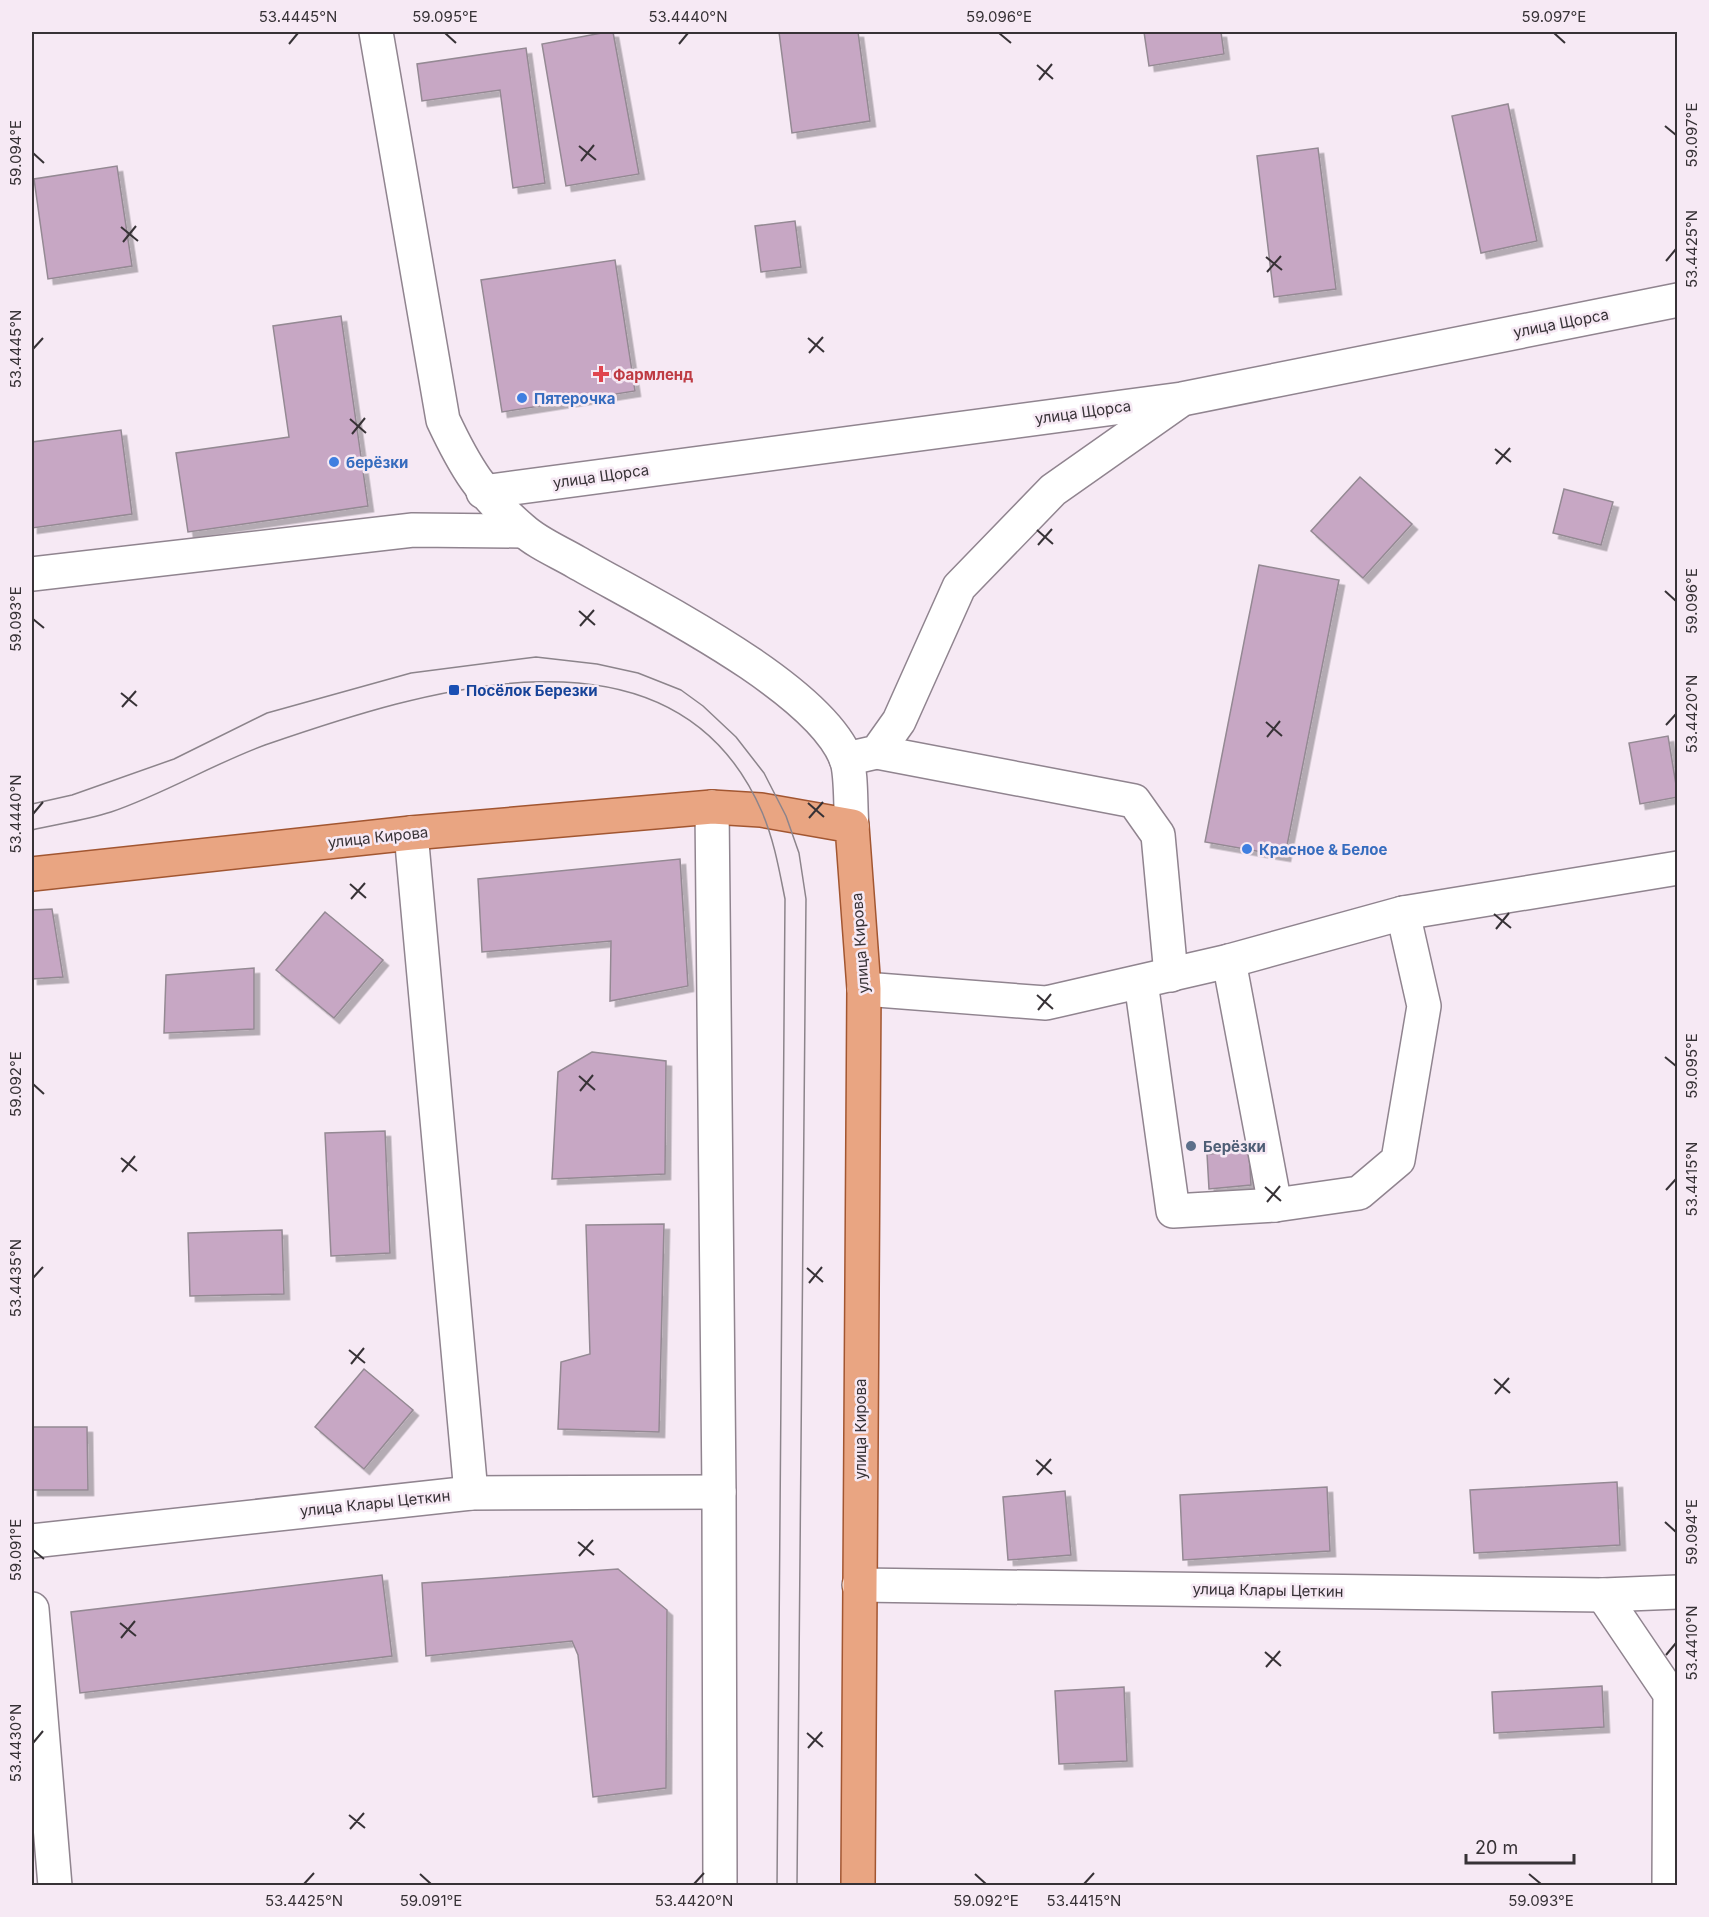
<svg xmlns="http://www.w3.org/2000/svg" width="1709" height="1917" font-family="Inter,sans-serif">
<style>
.building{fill:#c7a7c4;stroke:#948993;stroke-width:1.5;filter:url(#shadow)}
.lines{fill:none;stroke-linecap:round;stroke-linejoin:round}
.minor-casing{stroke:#90848f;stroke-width:36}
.major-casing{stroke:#a25631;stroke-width:36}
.minor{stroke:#fff;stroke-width:33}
.major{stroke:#e9a582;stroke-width:33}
.tram{stroke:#8c848b;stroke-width:1.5}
.ticks{fill:none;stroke:#373236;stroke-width:2}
.health-dot{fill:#e0444e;stroke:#f6e9f4;stroke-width:2}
.shop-dot{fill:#3f7fe0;stroke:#f6e9f4;stroke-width:2}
.transit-dot{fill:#1a4fb4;stroke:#f6e9f4;stroke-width:2}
.service-dot{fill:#5c6f8a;stroke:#f6e9f4;stroke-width:2}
.labels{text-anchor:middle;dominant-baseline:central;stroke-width:5;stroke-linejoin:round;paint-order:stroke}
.street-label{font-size:15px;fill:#373236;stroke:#f6e9f4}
.health-label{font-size:15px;font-weight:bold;fill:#be3a42;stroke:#f6e9f4;text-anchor:start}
.shop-label{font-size:15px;font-weight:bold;fill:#366cbe;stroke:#f6e9f4;text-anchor:start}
.transit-label{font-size:15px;font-weight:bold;fill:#164399;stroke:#f6e9f4;text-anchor:start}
.service-label{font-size:15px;font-weight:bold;fill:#4e5e75;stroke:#f6e9f4;text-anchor:start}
.neatline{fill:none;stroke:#373236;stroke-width:2}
.ticks-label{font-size:15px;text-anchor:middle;fill:#373236}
</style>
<defs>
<filter id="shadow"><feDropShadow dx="5.5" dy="5.5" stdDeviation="0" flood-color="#0004"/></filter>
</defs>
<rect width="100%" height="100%" fill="#f6e9f4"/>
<!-- building -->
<g class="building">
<polygon points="607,32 613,32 639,174 566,186 542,44"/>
<polygon points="779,32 858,32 870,121 792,133"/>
<polygon points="1144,32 1221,32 1224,54 1149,66"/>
<polygon points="526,48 545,183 513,188 500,90 422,101 417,64"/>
<polygon points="1508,104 1537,241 1481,253 1452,116"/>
<polygon points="1318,148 1336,289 1274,297 1257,156"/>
<polygon points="117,166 132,266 48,279 34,179"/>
<polygon points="795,221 801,267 761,272 755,226"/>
<polygon points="615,260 635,391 502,412 481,280"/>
<polygon points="341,316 368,506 188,532 176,453 289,437 273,326"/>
<polygon points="121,430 132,514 32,528 32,442"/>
<polygon points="1360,477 1412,524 1363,578 1311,531"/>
<polygon points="1564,489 1613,502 1601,545 1553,533"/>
<polygon points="1259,565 1339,580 1285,856 1205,842"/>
<polygon points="1668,736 1678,797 1640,804 1629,743"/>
<polygon points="680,859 688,986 610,1001 611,941 482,952 478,879"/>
<polygon points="52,909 63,977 32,979 32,910"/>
<polygon points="325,912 383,960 334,1018 276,970"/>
<polygon points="254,968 254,1029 164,1033 166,975"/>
<polygon points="592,1052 666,1061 665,1174 552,1179 558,1072"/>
<polygon points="385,1131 390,1253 331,1256 325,1133"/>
<polygon points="1249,1151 1251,1185 1209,1189 1207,1154"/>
<polygon points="664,1224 659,1432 558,1429 561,1362 590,1354 586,1225"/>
<polygon points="282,1230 284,1294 190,1296 188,1233"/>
<polygon points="364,1369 413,1410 364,1469 315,1427"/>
<polygon points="32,1427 87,1427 88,1490 32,1490"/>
<polygon points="1617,1482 1620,1545 1474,1553 1470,1490"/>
<polygon points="1327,1487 1330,1551 1183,1560 1180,1495"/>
<polygon points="1065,1491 1071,1555 1008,1560 1003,1497"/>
<polygon points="618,1569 667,1610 666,1788 593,1797 578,1655 572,1641 426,1656 422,1583"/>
<polygon points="382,1575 392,1656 80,1693 71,1612"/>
<polygon points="1602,1686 1604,1727 1494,1733 1492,1692"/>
<polygon points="1124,1687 1127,1761 1059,1764 1055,1691"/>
</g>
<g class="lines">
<defs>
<g id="minor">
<path d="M376,32l67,388c22,47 39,75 79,109 15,14 37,23 54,33 70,40 240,123 270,196 6,15 4,50 6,68"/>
<polyline points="483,492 1182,399 1678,300"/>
<polyline points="32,574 413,530 523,531"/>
<polyline points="877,752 1134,801 1158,835 1171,975"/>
<polyline points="846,759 877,752 899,721 959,587 1053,490 1178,402"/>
<polyline points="712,807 719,1492 720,1886"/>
<polyline points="411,833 471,1493"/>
<polyline points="1229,961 1275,1205"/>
<polyline points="1141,982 1173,1211 1275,1205 1359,1193 1398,1160 1424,1006 1403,913"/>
<polyline points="864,989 1046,1003 1229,961 1403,913 1678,868"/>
<polyline points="32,1541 471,1493 719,1492"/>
<polyline points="859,1585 1603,1595 1678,1592"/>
<polyline points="1603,1595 1670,1694 1669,1886"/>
<polyline points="32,1609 55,1886"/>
</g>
<polyline id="major" points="32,874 411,833 712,807 761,810 852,826 864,989 858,1886"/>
</defs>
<!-- minor casing -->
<use href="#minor" class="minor-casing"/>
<!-- major casing -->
<use href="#major" class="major-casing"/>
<!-- minor -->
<use href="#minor" class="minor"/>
<!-- major -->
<use href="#major" class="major"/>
<!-- tram -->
<g class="tram">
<polyline points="32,804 72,795 174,759 267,713 411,673 536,657 597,664 638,673 681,690 703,706 736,737 764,773 786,816 799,853 806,899 797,1886"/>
<path d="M32,830c26,-6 54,-10 79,-18 53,-18 102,-48 154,-67 157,-54 409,-137 497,67 12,28 17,57 23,87l-8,987"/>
</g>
</g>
<!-- ticks -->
<path class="ticks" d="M445,33l11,10M999,33l12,10M1554,33l11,10M289,44l9,-11M679,44l9,-11M1037,65l16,14M1039,80l13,-16M1665,126l11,9M579,146l17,14M33,153l11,10M581,161l13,-16M121,227l17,14M123,242l13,-16M1266,257l16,13M1666,261l10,-12M1267,272l14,-16M808,338l16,14M33,349l10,-11M809,353l14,-16M350,419l16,14M352,434l13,-16M1495,449l16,13M1496,464l14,-16M1037,530l16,14M1038,545l14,-16M1665,591l11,10M579,611l16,14M33,619l11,9M580,626l14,-16M121,693l16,13M122,707l14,-16M1266,722l16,14M1666,725l10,-11M1267,737l13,-16M808,803l16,14M33,814l10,-12M809,818l14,-16M350,884l16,14M351,899l14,-16M1494,914l17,14M1496,929l13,-16M1037,995l16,14M1038,1010l13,-16M1665,1057l11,9M579,1076l16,14M33,1084l11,10M580,1091l13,-16M121,1158l16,13M122,1172l13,-16M1265,1187l16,14M1666,1190l10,-11M1267,1202l13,-16M807,1268l16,14M33,1278l10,-11M809,1283l13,-16M349,1350l16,13M351,1364l13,-16M1494,1379l16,14M1495,1394l14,-16M1036,1460l16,14M1037,1475l14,-16M1665,1522l11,10M578,1542l16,13M33,1550l11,9M579,1556l14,-16M120,1623l16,13M121,1638l14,-17M1265,1652l16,14M1666,1655l10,-12M1266,1667l14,-16M807,1733l16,14M33,1743l10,-12M808,1748l14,-16M349,1815l16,13M350,1829l14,-16M420,1874l11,10M975,1874l11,10M1529,1874l12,10M304,1884l10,-11M694,1884l10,-11M1084,1884l10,-11"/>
<!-- markers -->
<path class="health-dot" d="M598 365h6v6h6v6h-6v6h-6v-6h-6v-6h6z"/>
<g class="shop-dot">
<circle cx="522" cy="398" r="6"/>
<circle cx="334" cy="462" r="6"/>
<circle cx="1247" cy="849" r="6"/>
</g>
<rect class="transit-dot" x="448" y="684" width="12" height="12" rx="3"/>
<circle class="service-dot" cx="1191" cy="1146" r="6"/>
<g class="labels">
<!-- street labels -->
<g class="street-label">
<text transform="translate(1561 323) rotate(-11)">улица Щорса</text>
<text transform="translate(1083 412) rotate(-8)">улица Щорса</text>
<text transform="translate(601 476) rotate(-8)">улица Щорса</text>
<text transform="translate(378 837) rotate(-6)">улица Кирова</text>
<text transform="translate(860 943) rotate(-94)">улица Кирова</text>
<text transform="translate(860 1429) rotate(-90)">улица Кирова</text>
<text transform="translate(375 1503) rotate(-6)">улица Клары Цеткин</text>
<text transform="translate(1268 1590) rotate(1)">улица Клары Цеткин</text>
</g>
<!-- health labels -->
<g class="health-label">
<text x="613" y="374">Фармленд</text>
</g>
<!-- shop labels -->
<g class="shop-label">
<text x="534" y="398">Пятерочка</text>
<text x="346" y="462">берёзки</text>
<text x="1259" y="849">Красное &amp; Белое</text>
</g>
<!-- transit labels -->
<g class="transit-label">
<text x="466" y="690">Посёлок Березки</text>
</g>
<!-- service labels -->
<g class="service-label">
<text x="1203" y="1146">Берёзки</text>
</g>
</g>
<!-- border -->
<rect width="1709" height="1917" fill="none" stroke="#f6e9f4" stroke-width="66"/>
<!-- scale -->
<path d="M1466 1854v9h108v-9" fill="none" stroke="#373236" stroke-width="3"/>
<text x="1475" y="1854" font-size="18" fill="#373236" stroke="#f6e9f4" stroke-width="4.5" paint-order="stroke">20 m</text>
<rect x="33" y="33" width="1643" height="1851" class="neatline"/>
<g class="ticks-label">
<text x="298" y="22">53.4445°N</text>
<text x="445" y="22">59.095°E</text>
<text x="688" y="22">53.4440°N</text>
<text x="999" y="22">59.096°E</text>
<text x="1554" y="22">59.097°E</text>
<text transform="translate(1692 135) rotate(-90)" y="5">59.097°E</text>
<text transform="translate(16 153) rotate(-90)" y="5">59.094°E</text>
<text transform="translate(1692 249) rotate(-90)" y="5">53.4425°N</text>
<text transform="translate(16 349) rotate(-90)" y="5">53.4445°N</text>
<text transform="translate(1692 601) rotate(-90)" y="5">59.096°E</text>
<text transform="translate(16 619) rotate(-90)" y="5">59.093°E</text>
<text transform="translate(1692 714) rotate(-90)" y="5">53.4420°N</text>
<text transform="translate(16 814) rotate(-90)" y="5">53.4440°N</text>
<text transform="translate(1692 1066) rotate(-90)" y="5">59.095°E</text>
<text transform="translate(16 1084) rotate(-90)" y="5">59.092°E</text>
<text transform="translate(1692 1179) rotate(-90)" y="5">53.4415°N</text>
<text transform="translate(16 1278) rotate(-90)" y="5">53.4435°N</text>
<text transform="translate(1692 1532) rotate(-90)" y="5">59.094°E</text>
<text transform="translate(16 1550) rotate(-90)" y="5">59.091°E</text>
<text transform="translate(1692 1643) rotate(-90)" y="5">53.4410°N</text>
<text transform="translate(16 1743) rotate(-90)" y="5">53.4430°N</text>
<text x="304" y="1906">53.4425°N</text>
<text x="431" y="1906">59.091°E</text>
<text x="694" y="1906">53.4420°N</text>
<text x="986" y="1906">59.092°E</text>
<text x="1084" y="1906">53.4415°N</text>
<text x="1541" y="1906">59.093°E</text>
</g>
</svg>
